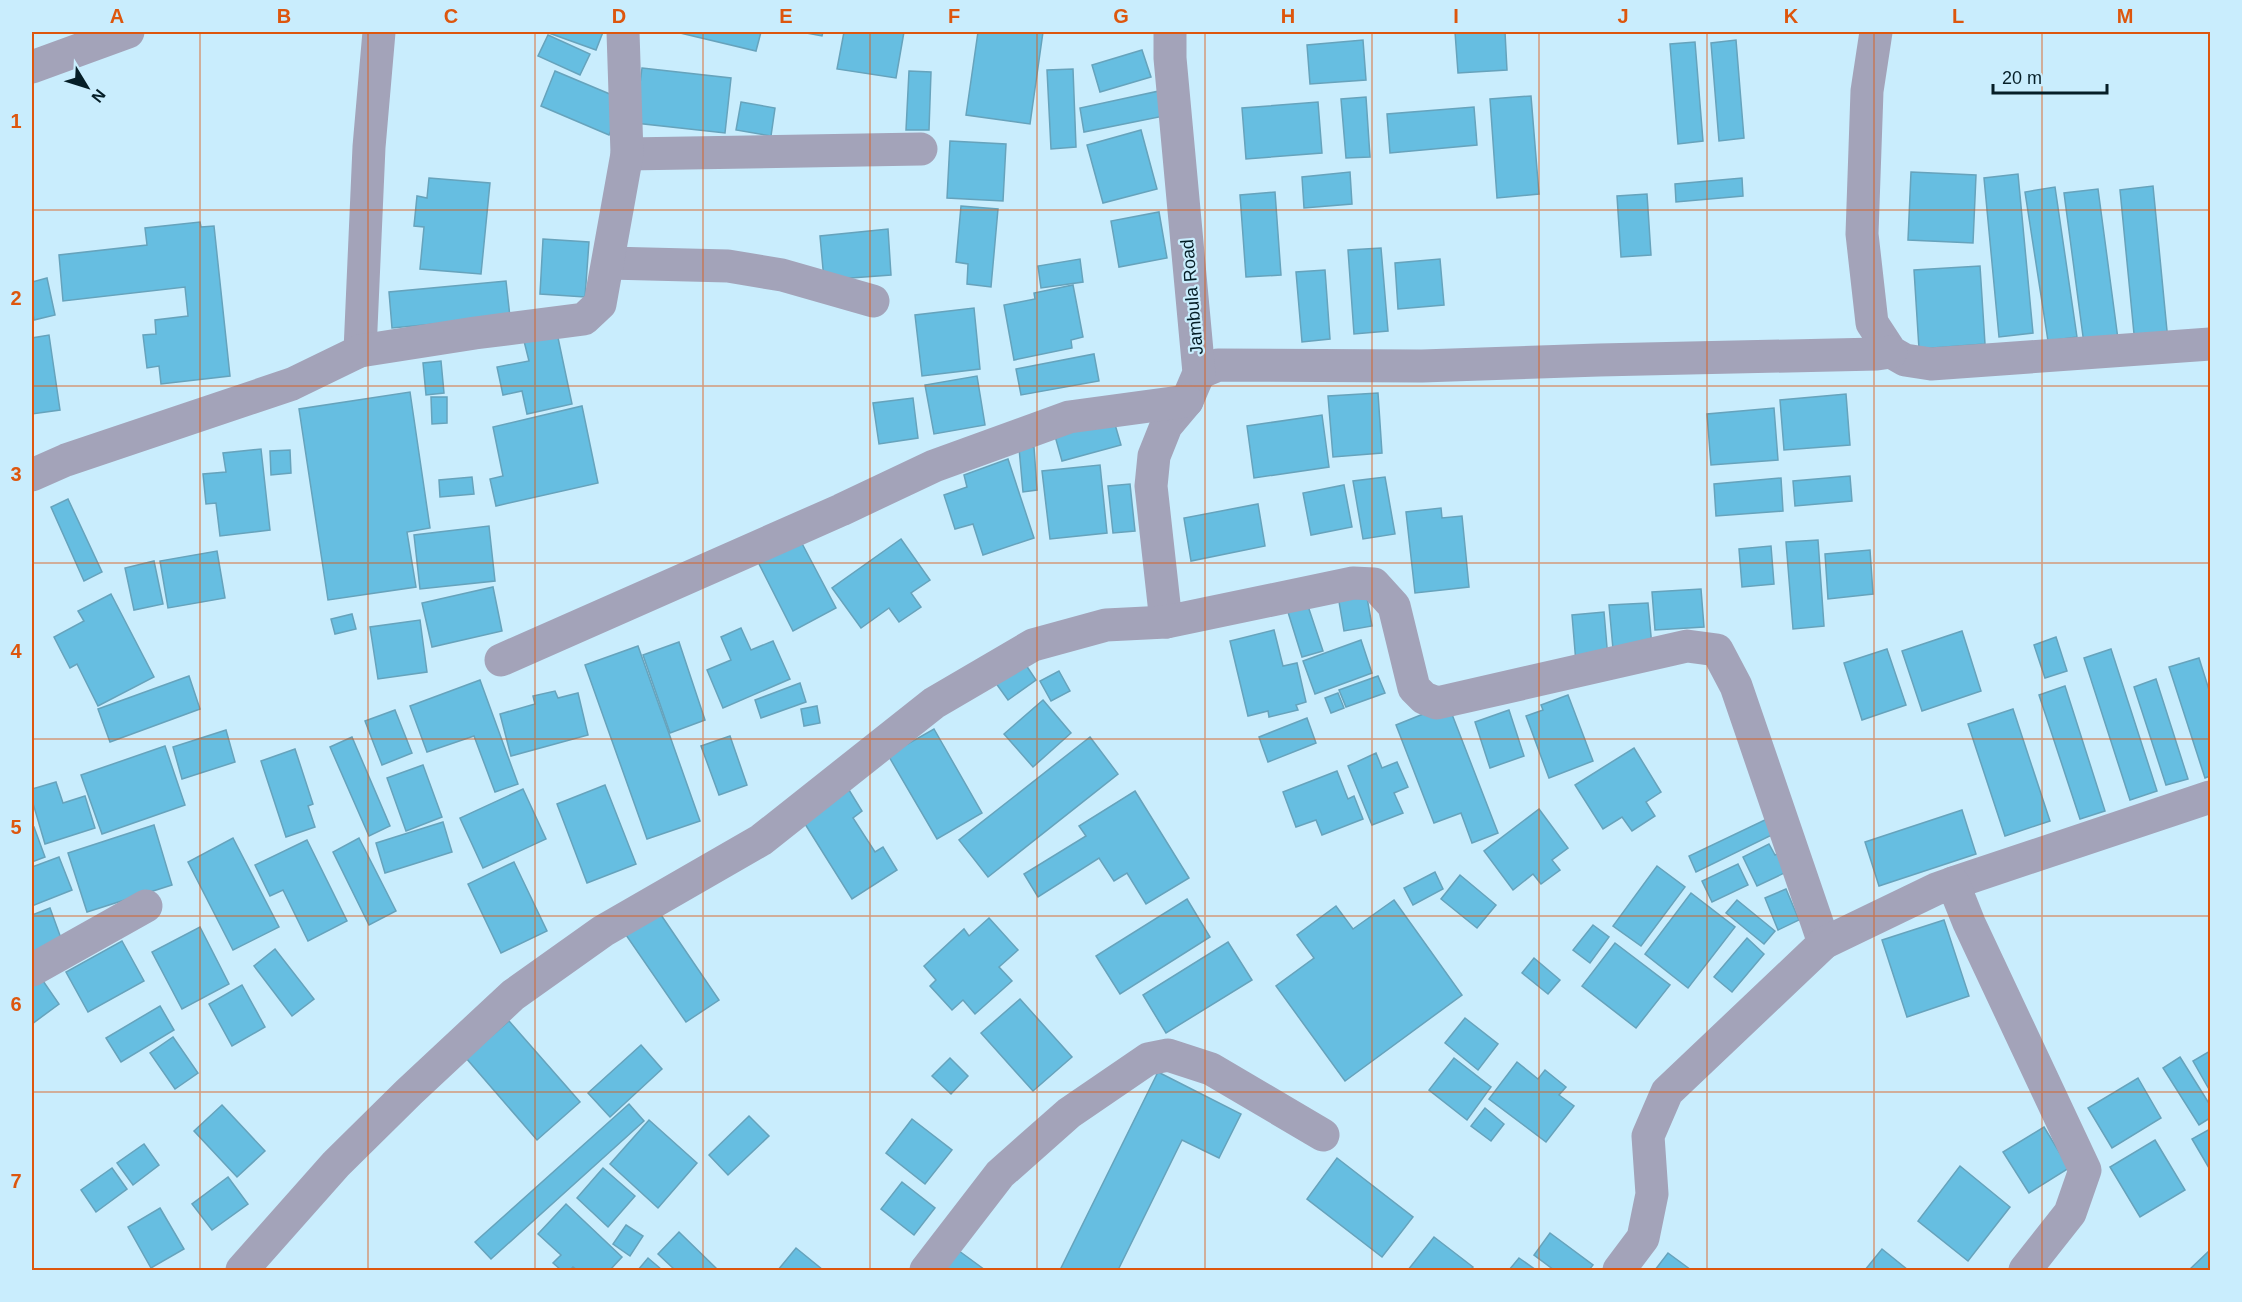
<svg xmlns="http://www.w3.org/2000/svg" width="2242" height="1302" font-family="Arial,sans-serif">
<style>
.building{fill:#66bee1;stroke:#66a3bc;stroke-width:1.5}
.lines{fill:none;stroke-linecap:round;stroke-linejoin:round}
.minor{stroke:#a3a3b9;stroke-width:33}
.grid{fill:none;stroke:#dd560d;stroke-width:1.5;stroke-opacity:0.55}
.labels{text-anchor:middle;dominant-baseline:central;stroke-width:4.5;stroke-linejoin:round;paint-order:stroke}
.street-label{font-size:18px;fill:#051e27;stroke:#c9edfd}
.neatline{fill:none;stroke:#dd560d;stroke-width:2}
.grid-label{font-size:20px;text-anchor:middle;font-weight:bold;fill:#dd560d}
</style>
<rect width="100%" height="100%" fill="#c9edfd"/>
<!-- building -->
<g class="building">
<polygon points="546,32 603,32 596,50"/>
<polygon points="676,32 761,32 756,51"/>
<polygon points="801,32 823,32 822,36"/>
<polygon points="844,32 904,32 896,78 837,69"/>
<polygon points="978,32 1043,32 1030,124 966,115"/>
<polygon points="1455,32 1505,32 1507,70 1458,73"/>
<polygon points="548,35 590,54 580,75 538,56"/>
<polygon points="1363,40 1366,80 1310,84 1307,45"/>
<polygon points="1736,40 1744,138 1719,141 1711,43"/>
<polygon points="1695,42 1703,141 1678,144 1670,44"/>
<polygon points="1142,50 1151,77 1100,92 1092,65"/>
<polygon points="642,68 731,78 725,133 635,123"/>
<polygon points="1073,69 1076,147 1051,149 1047,70"/>
<polygon points="555,71 624,100 609,135 541,106"/>
<polygon points="909,71 931,72 929,130 906,130"/>
<polygon points="1159,91 1164,116 1084,132 1080,108"/>
<polygon points="1531,96 1539,194 1497,198 1490,99"/>
<polygon points="1366,97 1370,157 1346,158 1341,99"/>
<polygon points="741,102 775,108 771,136 736,130"/>
<polygon points="1318,102 1322,153 1246,159 1242,108"/>
<polygon points="1474,107 1477,145 1390,153 1387,114"/>
<polygon points="1141,130 1157,189 1103,203 1087,145"/>
<polygon points="950,141 1006,144 1003,201 947,198"/>
<polygon points="1350,172 1352,204 1304,208 1302,177"/>
<polygon points="1911,172 1976,175 1973,243 1908,240"/>
<polygon points="2018,174 2033,333 1999,337 1984,178"/>
<polygon points="429,178 490,183 481,274 420,269 424,227 414,226 417,196 427,198"/>
<polygon points="1742,178 1743,196 1676,202 1675,184"/>
<polygon points="2153,186 2168,341 2135,344 2120,190"/>
<polygon points="2055,187 2077,337 2048,341 2025,192"/>
<polygon points="2098,189 2118,339 2084,344 2064,193"/>
<polygon points="1275,192 1281,275 1246,277 1240,195"/>
<polygon points="1647,194 1651,255 1621,257 1617,196"/>
<polygon points="961,206 998,209 991,287 967,284 968,264 956,262"/>
<polygon points="1159,212 1167,258 1119,267 1111,221"/>
<polygon points="200,222 201,227 214,226 230,376 161,384 159,366 147,368 143,335 156,334 155,320 188,316 185,287 63,301 59,255 147,245 145,228"/>
<polygon points="888,229 891,275 824,280 820,236"/>
<polygon points="543,239 589,242 585,297 540,294"/>
<polygon points="1381,248 1388,331 1354,334 1348,250"/>
<polygon points="1080,259 1083,282 1041,288 1038,266"/>
<polygon points="1440,259 1444,305 1398,309 1395,263"/>
<polygon points="1980,266 1985,344 1919,349 1914,270"/>
<polygon points="1325,270 1330,339 1302,342 1296,272"/>
<polygon points="47,278 55,315 34,320 32,307 32,282"/>
<polygon points="506,281 510,317 392,328 389,292"/>
<polygon points="1073,285 1083,337 1071,340 1072,348 1014,360 1004,305 1035,299 1034,293"/>
<polygon points="974,308 980,369 922,376 915,315"/>
<polygon points="557,333 572,404 527,414 522,391 503,395 497,367 529,361 524,341"/>
<polygon points="49,335 60,410 32,414 32,338"/>
<polygon points="1094,354 1099,381 1021,395 1016,369"/>
<polygon points="441,361 444,393 426,395 423,363"/>
<polygon points="977,376 985,425 934,434 925,385"/>
<polygon points="410,392 430,528 407,532 416,587 328,600 299,409"/>
<polygon points="1378,393 1382,453 1333,457 1328,396"/>
<polygon points="1846,394 1850,445 1784,450 1780,400"/>
<polygon points="431,397 447,397 447,423 432,424"/>
<polygon points="913,398 918,438 879,444 873,403"/>
<polygon points="582,406 598,483 496,506 490,479 503,476 493,427"/>
<polygon points="1774,408 1778,460 1711,465 1707,414"/>
<polygon points="1322,415 1329,467 1254,478 1247,426"/>
<polygon points="1114,421 1121,445 1062,461 1055,436"/>
<polygon points="1034,447 1037,490 1023,492 1019,448"/>
<polygon points="261,449 270,530 220,536 216,503 206,504 203,474 226,472 223,453"/>
<polygon points="290,450 291,473 271,475 270,451"/>
<polygon points="1008,459 1034,538 983,555 973,524 955,529 944,495 967,487 964,475"/>
<polygon points="1100,465 1107,533 1050,539 1042,471"/>
<polygon points="1850,476 1852,501 1795,506 1793,481"/>
<polygon points="472,477 474,494 440,497 439,480"/>
<polygon points="1385,477 1395,534 1363,539 1353,481"/>
<polygon points="1781,478 1783,511 1716,516 1714,484"/>
<polygon points="1130,484 1135,531 1113,533 1108,486"/>
<polygon points="1344,485 1352,527 1311,535 1303,493"/>
<polygon points="68,499 102,572 84,581 51,507"/>
<polygon points="1258,504 1265,546 1191,561 1184,518"/>
<polygon points="1441,508 1442,518 1462,516 1469,587 1415,593 1406,512"/>
<polygon points="489,526 495,581 420,589 414,535"/>
<polygon points="797,534 836,608 793,631 755,556"/>
<polygon points="901,539 930,580 911,593 921,607 899,622 889,608 861,628 832,588"/>
<polygon points="1818,540 1824,626 1793,629 1786,542"/>
<polygon points="1771,546 1774,584 1742,587 1739,549"/>
<polygon points="1870,550 1873,594 1828,599 1825,554"/>
<polygon points="217,551 225,598 168,608 160,561"/>
<polygon points="154,561 163,604 134,610 125,568"/>
<polygon points="1365,586 1372,626 1344,631 1337,590"/>
<polygon points="493,587 502,631 432,647 422,603"/>
<polygon points="1701,589 1704,627 1655,630 1652,592"/>
<polygon points="111,594 154,677 98,706 77,664 70,668 54,637 84,621 78,611"/>
<polygon points="1307,603 1323,651 1302,657 1287,609"/>
<polygon points="1648,603 1652,647 1613,649 1609,605"/>
<polygon points="1604,612 1608,659 1576,663 1572,615"/>
<polygon points="352,614 356,629 335,634 331,619"/>
<polygon points="420,620 427,672 378,679 370,627"/>
<polygon points="741,628 751,650 773,641 790,679 723,708 707,670 731,660 721,637"/>
<polygon points="1274,630 1283,666 1297,663 1306,702 1296,705 1298,710 1269,717 1268,711 1248,716 1230,641"/>
<polygon points="1962,631 1981,691 1922,711 1902,651"/>
<polygon points="2056,637 2067,671 2045,678 2034,645"/>
<polygon points="1361,640 1372,673 1315,694 1303,661"/>
<polygon points="679,642 705,720 670,733 643,655"/>
<polygon points="638,646 700,821 647,839 585,665"/>
<polygon points="1887,649 1906,705 1862,720 1844,663"/>
<polygon points="2111,649 2157,791 2130,800 2084,658"/>
<polygon points="2199,658 2210,693 2210,776 2205,778 2169,667"/>
<polygon points="1024,662 1036,680 1008,700 995,682"/>
<polygon points="1059,671 1070,691 1051,701 1040,681"/>
<polygon points="189,676 200,709 110,742 98,709"/>
<polygon points="1378,676 1385,693 1346,707 1339,690"/>
<polygon points="2156,679 2188,779 2166,785 2134,687"/>
<polygon points="480,680 518,784 495,792 474,736 427,752 410,706"/>
<polygon points="800,683 806,702 761,718 755,700"/>
<polygon points="2065,686 2105,811 2080,819 2039,695"/>
<polygon points="555,691 558,698 578,693 588,735 511,756 500,714 535,704 533,696"/>
<polygon points="1338,693 1344,708 1331,713 1325,698"/>
<polygon points="1568,695 1593,761 1549,778 1526,716 1543,710 1541,705"/>
<polygon points="1043,700 1071,733 1033,767 1004,734"/>
<polygon points="1448,704 1498,833 1472,843 1461,813 1434,823 1396,725"/>
<polygon points="817,706 820,723 804,726 801,709"/>
<polygon points="2013,709 2050,821 2005,836 1968,724"/>
<polygon points="395,710 412,753 382,765 365,721"/>
<polygon points="1509,710 1524,756 1490,768 1475,722"/>
<polygon points="1307,718 1316,743 1268,762 1259,737"/>
<polygon points="934,729 982,813 937,839 888,755"/>
<polygon points="226,730 235,762 182,779 173,747"/>
<polygon points="730,736 747,785 719,795 701,746"/>
<polygon points="352,737 390,826 369,836 330,747"/>
<polygon points="1090,737 1118,774 988,877 959,840"/>
<polygon points="165,746 185,805 102,834 81,775"/>
<polygon points="1634,748 1661,792 1646,802 1655,816 1632,831 1622,817 1603,829 1575,785"/>
<polygon points="295,749 313,804 308,806 315,827 286,837 261,761"/>
<polygon points="1376,753 1382,768 1397,762 1408,787 1394,793 1403,813 1372,825 1348,766"/>
<polygon points="423,765 442,817 406,831 387,778"/>
<polygon points="1337,771 1348,799 1354,796 1363,819 1322,835 1316,820 1296,827 1283,792"/>
<polygon points="56,782 63,803 85,796 95,828 45,844 32,800 32,789"/>
<polygon points="605,785 636,864 587,883 557,804"/>
<polygon points="523,789 546,839 483,868 460,818"/>
<polygon points="849,790 862,811 853,818 875,852 883,847 897,870 852,899 800,816"/>
<polygon points="1135,791 1189,878 1146,904 1127,873 1114,881 1099,858 1038,897 1024,874 1086,836 1079,826"/>
<polygon points="1539,809 1568,848 1552,860 1560,870 1541,884 1533,874 1513,890 1484,851"/>
<polygon points="1962,810 1976,854 1879,886 1865,842"/>
<polygon points="1769,818 1776,833 1696,872 1689,856"/>
<polygon points="443,822 452,852 385,873 376,843"/>
<polygon points="154,825 172,885 87,912 68,853"/>
<polygon points="34,827 45,857 32,862 32,828"/>
<polygon points="233,838 279,927 233,950 188,862"/>
<polygon points="359,838 396,911 369,925 333,852"/>
<polygon points="307,840 347,921 308,941 283,890 270,896 255,865"/>
<polygon points="1769,844 1775,855 1788,849 1797,867 1757,886 1743,857"/>
<polygon points="59,857 72,890 32,906 32,867"/>
<polygon points="514,862 547,931 501,953 468,884"/>
<polygon points="1738,864 1748,885 1712,902 1702,881"/>
<polygon points="1657,866 1685,887 1641,946 1613,926"/>
<polygon points="1435,872 1443,889 1413,905 1404,888"/>
<polygon points="1460,875 1496,905 1477,928 1441,899"/>
<polygon points="1786,889 1799,920 1778,930 1765,898"/>
<polygon points="1691,893 1735,927 1688,988 1645,954"/>
<polygon points="1187,899 1210,937 1120,994 1096,956"/>
<polygon points="1394,900 1462,995 1345,1081 1276,986 1314,958 1297,935 1336,906 1353,929"/>
<polygon points="1737,900 1775,931 1764,944 1726,913"/>
<polygon points="50,908 62,941 32,953 32,915"/>
<polygon points="659,912 719,1000 686,1022 626,935"/>
<polygon points="989,918 1018,950 999,967 1012,981 975,1014 963,1000 952,1010 930,986 936,980 924,966 964,929 969,936"/>
<polygon points="1944,920 1969,996 1907,1017 1882,940"/>
<polygon points="1593,925 1609,937 1590,963 1573,950"/>
<polygon points="200,927 229,984 182,1009 152,952"/>
<polygon points="1747,938 1764,954 1732,992 1714,977"/>
<polygon points="122,941 144,981 88,1012 66,972"/>
<polygon points="1228,942 1252,980 1166,1033 1143,995"/>
<polygon points="1615,943 1670,985 1636,1028 1582,986"/>
<polygon points="275,949 314,999 292,1016 254,966"/>
<polygon points="1534,958 1560,980 1548,994 1522,973"/>
<polygon points="41,978 59,1004 32,1024 32,985"/>
<polygon points="242,985 265,1027 232,1046 209,1004"/>
<polygon points="1020,999 1072,1057 1033,1091 981,1033"/>
<polygon points="160,1006 174,1030 121,1062 106,1038"/>
<polygon points="1465,1018 1498,1044 1478,1070 1445,1043"/>
<polygon points="509,1021 580,1102 537,1140 466,1058"/>
<polygon points="173,1037 198,1073 175,1089 150,1053"/>
<polygon points="641,1045 662,1069 610,1117 588,1093"/>
<polygon points="2210,1051 2210,1091 2193,1061"/>
<polygon points="2180,1057 2210,1105 2210,1118 2199,1125 2163,1068"/>
<polygon points="950,1058 968,1076 951,1094 932,1076"/>
<polygon points="1454,1058 1491,1087 1467,1120 1429,1090"/>
<polygon points="1517,1062 1538,1079 1545,1070 1566,1087 1559,1095 1574,1106 1546,1142 1489,1099"/>
<polygon points="1158,1072 1241,1114 1219,1158 1182,1140 1118,1270 1060,1270"/>
<polygon points="2138,1078 2161,1118 2112,1148 2088,1108"/>
<polygon points="629,1104 644,1121 491,1259 475,1242"/>
<polygon points="222,1105 265,1151 237,1177 194,1131"/>
<polygon points="1485,1108 1504,1124 1491,1141 1471,1126"/>
<polygon points="749,1116 769,1136 728,1175 709,1155"/>
<polygon points="912,1119 952,1150 925,1184 886,1153"/>
<polygon points="649,1120 697,1163 658,1208 610,1164"/>
<polygon points="2044,1127 2069,1168 2029,1193 2003,1152"/>
<polygon points="2210,1129 2210,1167 2209,1168 2192,1139"/>
<polygon points="2155,1140 2185,1190 2140,1217 2110,1167"/>
<polygon points="144,1144 159,1165 133,1185 117,1163"/>
<polygon points="1337,1158 1413,1217 1382,1257 1307,1199"/>
<polygon points="1960,1166 2010,1207 1968,1261 1918,1221"/>
<polygon points="112,1168 127,1189 96,1212 81,1190"/>
<polygon points="603,1168 635,1196 608,1227 577,1198"/>
<polygon points="228,1177 248,1204 212,1230 192,1204"/>
<polygon points="902,1182 935,1208 914,1235 881,1209"/>
<polygon points="566,1204 622,1257 610,1270 577,1270 573,1267 570,1270 561,1270 553,1263 561,1255 538,1234"/>
<polygon points="160,1208 184,1249 151,1268 128,1227"/>
<polygon points="626,1225 643,1236 630,1256 613,1244"/>
<polygon points="679,1232 718,1270 675,1270 658,1254"/>
<polygon points="1550,1233 1593,1265 1589,1270 1554,1270 1534,1255"/>
<polygon points="1434,1237 1473,1267 1470,1270 1408,1270"/>
<polygon points="796,1248 823,1270 778,1270"/>
<polygon points="955,1248 985,1270 938,1270"/>
<polygon points="1882,1249 1908,1270 1865,1270"/>
<polygon points="2210,1250 2210,1270 2189,1270"/>
<polygon points="1668,1253 1691,1270 1655,1270"/>
<polygon points="648,1258 662,1270 638,1270"/>
<polygon points="1519,1258 1536,1270 1509,1270"/>
</g>
<g class="lines">
<!-- minor -->
<g class="minor">
<polyline points="1876,32 1867,91 1862,234 1872,323 1891,352 1905,360 1931,364 2210,344"/>
<polyline points="32,67 128,32"/>
<polyline points="627,154 921,149"/>
<polyline points="609,263 728,266 782,275 873,301"/>
<polyline points="360,351 369,147 379,32"/>
<polyline points="1199,373 1218,365 1422,366 1599,360 1877,354 1891,352"/>
<polyline points="32,475 66,460 292,384 360,351 475,333 584,319 600,304 627,154 623,32"/>
<polyline points="1166,622 1151,486 1154,456 1166,426 1187,401 1199,373 1170,58 1170,32"/>
<polyline points="501,660 841,510 934,466 1069,417 1187,401"/>
<polyline points="1953,883 2210,797"/>
<polyline points="32,970 146,906"/>
<polyline points="242,1270 336,1164 409,1092 513,995 603,931 761,840 934,703 1033,645 1106,625 1166,622 1353,583 1374,584 1394,606 1414,688 1424,698 1437,703 1687,646 1717,650 1736,686 1824,943"/>
<polyline points="926,1270 1000,1174 1069,1113 1148,1059 1168,1055 1211,1069 1323,1135"/>
<polyline points="1619,1270 1643,1238 1652,1194 1648,1136 1667,1092 1824,943 1936,889 1953,883 1969,923 2085,1170 2070,1213 2025,1270"/>
</g>
</g>
<!-- grid -->
<path class="grid" d="M200,32v1238M368,32v1238M535,32v1238M703,32v1238M870,32v1238M1037,32v1238M1205,32v1238M1372,32v1238M1539,32v1238M1707,32v1238M1874,32v1238M2042,32v1238M32,210h2178M32,386h2178M32,563h2178M32,739h2178M32,916h2178M32,1092h2178"/>
<g class="labels">
<!-- street labels -->
<g class="street-label">
<text transform="translate(1192 297) rotate(-95)">Jambula Road</text>
</g>
</g>
<!-- border -->
<rect width="2242" height="1302" fill="none" stroke="#c9edfd" stroke-width="66"/>
<!-- north arrow -->
<g transform="translate(87 87) rotate(128)" stroke="#c9edfd" stroke-width="4.5" paint-order="stroke">
<path d="M0-4.5L10 22L0 15L-10 22Z" fill="#051e27"/>
<text y="-9" font-size="16" font-weight="bold" text-anchor="middle" fill="#051e27">N</text>
</g>
<!-- scale -->
<path d="M1993 84v9h114v-9" fill="none" stroke="#051e27" stroke-width="3"/>
<text x="2002" y="84" font-size="18" fill="#051e27" stroke="#c9edfd" stroke-width="4.5" paint-order="stroke">20 m</text>
<rect x="33" y="33" width="2176" height="1236" class="neatline"/>
<g class="grid-label">
<text x="117" y="23">A</text>
<text x="284" y="23">B</text>
<text x="451" y="23">C</text>
<text x="619" y="23">D</text>
<text x="786" y="23">E</text>
<text x="954" y="23">F</text>
<text x="1121" y="23">G</text>
<text x="1288" y="23">H</text>
<text x="1456" y="23">I</text>
<text x="1623" y="23">J</text>
<text x="1791" y="23">K</text>
<text x="1958" y="23">L</text>
<text x="2125" y="23">M</text>
<text x="16" y="128">1</text>
<text x="16" y="305">2</text>
<text x="16" y="481">3</text>
<text x="16" y="658">4</text>
<text x="16" y="834">5</text>
<text x="16" y="1011">6</text>
<text x="16" y="1188">7</text>
</g>
</svg>
